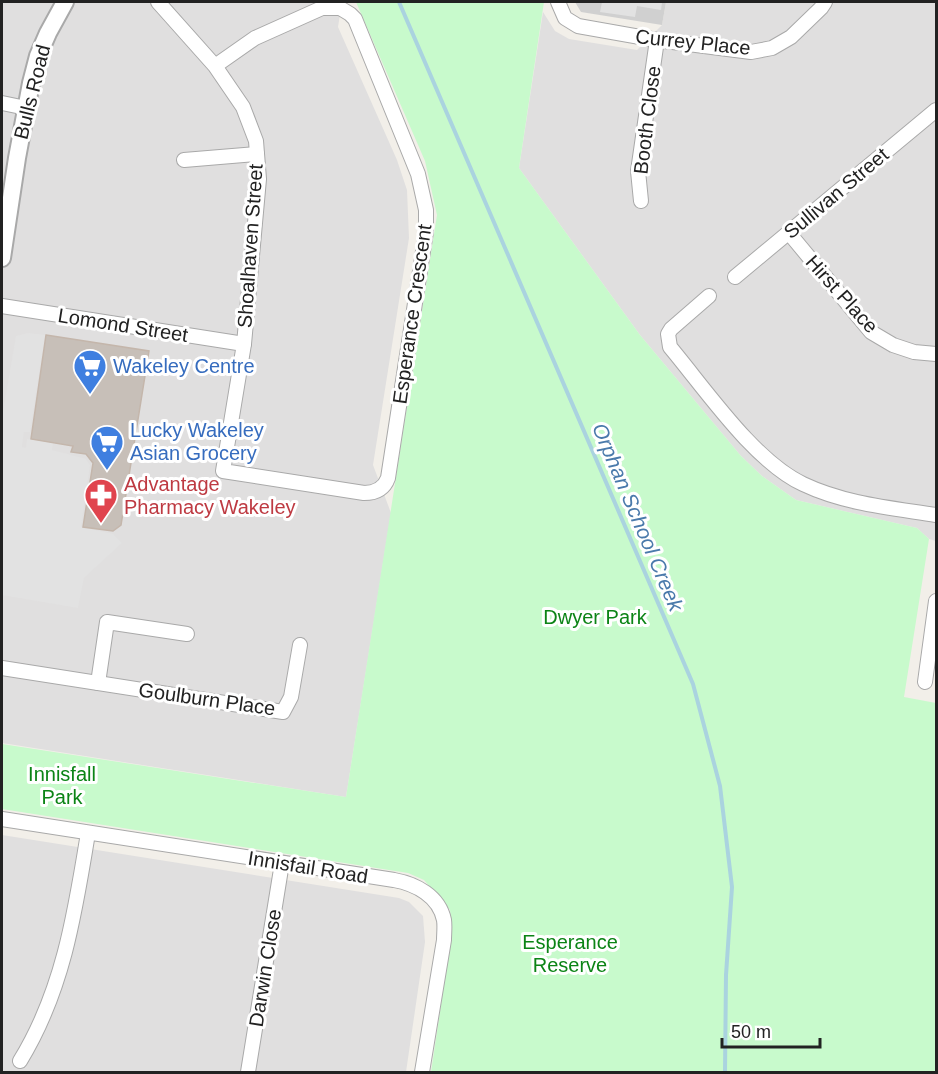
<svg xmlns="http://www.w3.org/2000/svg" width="938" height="1074" font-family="Helvetica,sans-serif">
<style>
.residential{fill:#e0dfdf}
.religious{fill:#d0d0d0}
.park{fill:#c8facc}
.parking{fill:#e2e2e2}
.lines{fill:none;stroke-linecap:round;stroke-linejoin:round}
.stream{stroke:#aad3df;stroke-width:4}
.building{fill:#c7bfb8;stroke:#c4b6ab;stroke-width:1.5}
.minor-casing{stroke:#a9a9a9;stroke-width:16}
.tertiary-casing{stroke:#a9a9a9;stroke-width:20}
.minor{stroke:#fff;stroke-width:14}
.tertiary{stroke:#fff;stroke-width:16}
.labels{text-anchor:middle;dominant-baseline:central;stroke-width:6;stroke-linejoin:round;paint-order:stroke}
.street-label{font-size:20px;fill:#222;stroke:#fff}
.shop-label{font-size:20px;fill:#366cbe;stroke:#fff;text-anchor:start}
.health-label{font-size:20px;fill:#be3a42;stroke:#fff;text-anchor:start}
.park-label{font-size:20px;fill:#0c8416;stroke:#fff}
.water-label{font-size:21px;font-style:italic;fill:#4a7aab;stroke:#fff}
</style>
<rect width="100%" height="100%" fill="#f2efe9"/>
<!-- residential -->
<g class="residential">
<polygon points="2,2 342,2 338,27 397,160 407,190 409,238 373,465 391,513 346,797 2,743"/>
<polygon points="666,2 936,2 936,541 929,539 917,528 796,500 762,476 741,456 640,335 519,168 543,12 555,31 569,39 637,50 662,25"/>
<polygon points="2,835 399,898 409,902 423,916 425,942 406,1072 2,1072"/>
</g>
<!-- religious -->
<polygon class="religious" points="575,2 666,2 662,25 581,12"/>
<!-- park -->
<polygon class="park" points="356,2 544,2 519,168 640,335 741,456 762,476 796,500 917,528 929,539 904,697 936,703 936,1072 431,1072 452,931 450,910 424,880 408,873 2,809 2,744 346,797 437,215 425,161"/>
<!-- parking -->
<g class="parking">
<polygon points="602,2 662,2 661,10 637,6 635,17 600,12"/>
<polygon points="28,333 45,335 30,432 24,432 22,447 26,448 27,439 53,443 52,450 86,459 90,465 81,527 113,534 122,543 84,578 78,608 2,595 2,418 16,336"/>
</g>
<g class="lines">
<!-- stream -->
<polyline class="stream" points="399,2 693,684 720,786 732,887 726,975 725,1072"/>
</g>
<!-- building -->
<polygon class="building" points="46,335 149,351 121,525 113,531 83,527 93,463 86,454 71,452 73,446 31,439"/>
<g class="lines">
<defs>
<g id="minor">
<path d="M158,2l57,64 28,41 13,34 3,38 -15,165 -21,127 141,22c11,0 20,-4 24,-15l38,-246v-22l-8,-36 -63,-155 -5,-5 -10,-6h-18l-67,30 -40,28"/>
<polyline points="558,2 565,18 578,26 657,40 751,52 772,48 791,37 821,8 825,2"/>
<polyline points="2,103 26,108"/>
<polyline points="184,160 257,154"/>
<polyline points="641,201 638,171 657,40"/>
<polyline points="789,233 871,332 893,345 914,352 936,354"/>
<polyline points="735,277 936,110"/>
<path d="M709,296l-38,33 -3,5 2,13c36,43 84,114 133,137 42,20 89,24 133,31"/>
<polyline points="2,306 244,344"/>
<polyline points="2,668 283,712 291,697 300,645"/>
<polyline points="925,682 936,601"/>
<polyline points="98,683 107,622 187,634"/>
<path d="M2,819l392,61c22,4 45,16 50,40 1,6 0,14 0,20l-22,132"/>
<path d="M20,1061c43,-70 55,-148 68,-228"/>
<polyline points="248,1072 282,863"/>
</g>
<polyline id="tertiary" points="2,258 17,158 31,83 38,56 48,33 65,2"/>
</defs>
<!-- minor casing -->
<use href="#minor" class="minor-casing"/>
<!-- tertiary casing -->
<use href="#tertiary" class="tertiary-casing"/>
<!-- minor -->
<use href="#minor" class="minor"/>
<!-- tertiary -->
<use href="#tertiary" class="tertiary"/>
</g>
<!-- icons -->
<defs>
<symbol id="supermarket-pin" viewBox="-11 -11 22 30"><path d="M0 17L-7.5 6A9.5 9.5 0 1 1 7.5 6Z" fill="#3f7fe0" stroke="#fff"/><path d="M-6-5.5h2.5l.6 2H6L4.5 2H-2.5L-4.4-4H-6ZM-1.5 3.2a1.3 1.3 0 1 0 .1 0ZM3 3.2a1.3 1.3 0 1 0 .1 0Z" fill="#fff"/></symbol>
<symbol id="pharmacy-pin" viewBox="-11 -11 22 30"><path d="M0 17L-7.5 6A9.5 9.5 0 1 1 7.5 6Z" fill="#e0444e" stroke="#fff"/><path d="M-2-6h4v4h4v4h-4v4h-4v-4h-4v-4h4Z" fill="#fff"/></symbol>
</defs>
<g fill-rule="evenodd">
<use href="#supermarket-pin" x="71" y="347" width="38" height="52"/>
<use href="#supermarket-pin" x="88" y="423" width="38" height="52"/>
<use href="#pharmacy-pin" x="82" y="476" width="38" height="52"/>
</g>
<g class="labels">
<!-- street labels -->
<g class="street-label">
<text transform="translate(693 42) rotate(6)">Currey Place</text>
<text transform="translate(32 92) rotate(-76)">Bulls Road</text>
<text transform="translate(647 120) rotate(-83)">Booth Close</text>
<text transform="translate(836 193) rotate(-40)">Sullivan Street</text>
<text transform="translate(250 246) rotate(-86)">Shoalhaven Street</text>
<text transform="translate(842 294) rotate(48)">Hirst Place</text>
<text transform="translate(412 314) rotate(-82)">Esperance Crescent</text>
<text transform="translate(123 325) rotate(9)">Lomond Street</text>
<text transform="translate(207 699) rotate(8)">Goulburn Place</text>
<text transform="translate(308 867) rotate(9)">Innisfail Road</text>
<text transform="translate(265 968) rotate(-81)">Darwin Close</text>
</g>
<!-- shop labels -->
<g class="shop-label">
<text x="113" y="366">Wakeley Centre</text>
<text x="130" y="430">Lucky Wakeley<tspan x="130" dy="23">Asian Grocery</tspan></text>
</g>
<!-- health labels -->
<g class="health-label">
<text x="124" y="484">Advantage<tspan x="124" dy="23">Pharmacy Wakeley</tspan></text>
</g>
<!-- park labels -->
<g class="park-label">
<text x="595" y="617">Dwyer Park</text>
<text x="62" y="774">Innisfall<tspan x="62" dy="23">Park</tspan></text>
<text x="570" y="942">Esperance<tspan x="570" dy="23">Reserve</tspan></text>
</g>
<!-- water labels -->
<g class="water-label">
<text transform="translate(638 517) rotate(67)">Orphan School Creek</text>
</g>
</g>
<!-- border -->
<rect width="938" height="1074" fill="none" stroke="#222222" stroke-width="6"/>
<!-- scale -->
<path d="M722 1038v9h98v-9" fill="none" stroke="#222222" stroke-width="3"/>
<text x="731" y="1038" font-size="18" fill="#222222" stroke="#ffffff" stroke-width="4.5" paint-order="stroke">50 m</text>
</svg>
